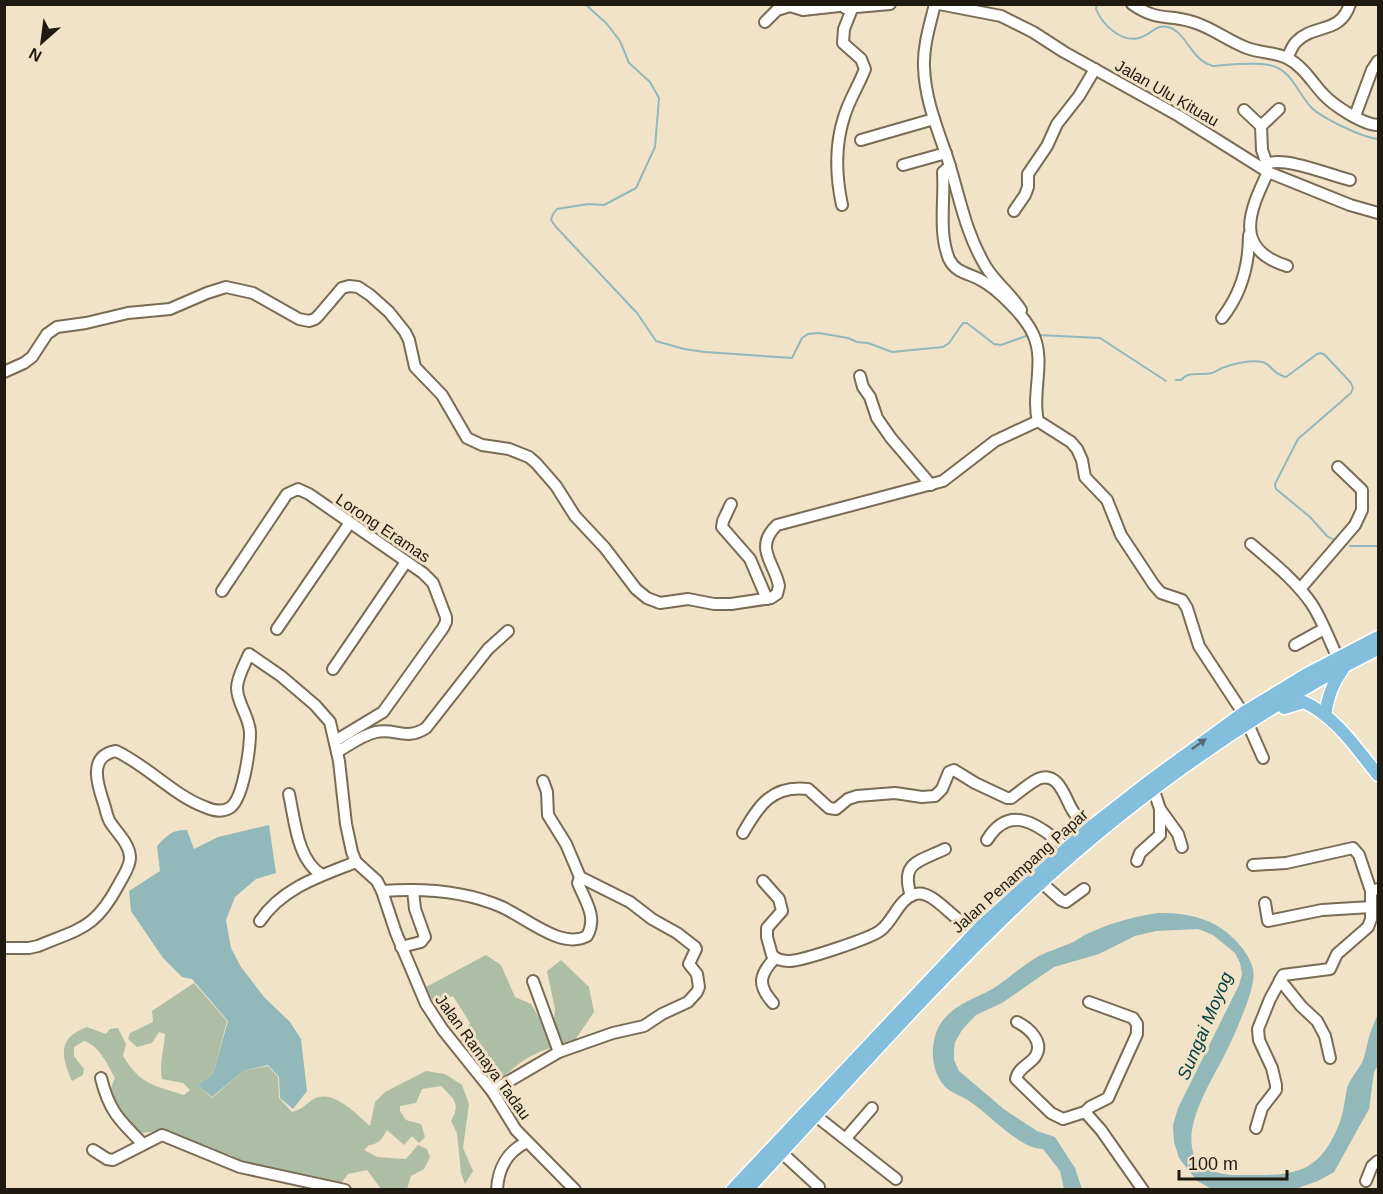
<svg xmlns="http://www.w3.org/2000/svg" width="1383" height="1194" font-family="Arial,sans-serif">
<style>
.green{fill:#aebea5}
.water{fill:#92b8ba}
.lines{fill:none;stroke-linecap:round;stroke-linejoin:round}
.stream{stroke:#92b8ba;stroke-width:2}
.minor-casing{stroke:#786c54;stroke-width:14}
.major-casing{stroke:#fff;stroke-width:15}
.minor{stroke:#fff;stroke-width:10}
.major{stroke:#83bfdd;stroke-width:12}
.oneway{fill:#516c76}
.labels{text-anchor:middle;dominant-baseline:central;stroke-width:6;stroke-linejoin:round;paint-order:stroke}
.street-label{font-size:16px;fill:#1f1a10;stroke:#f0e3c7}
.water-label{font-size:18px;font-style:italic;fill:#003e40;stroke:#f0e3c7}
</style>
<rect width="100%" height="100%" fill="#f0e3c7"/>
<!-- green -->
<g class="green">
<path d="M486,955l15,10 14,32 16,7 16,27 6,-3 2,-19 -8,-38 14,-11 28,27 5,25 -21,31c-20,3 -36,8 -53,20 -11,8 -18,18 -30,22l-30,-42 10,-20 -17,-27 -19,7 -8,-16z"/>
<path d="M194,983l33,38 -14,53 -16,11 15,13 31,-27 25,-5 10,11 1,21 13,14c10,-3 12,-6 20,-12 20,-13 44,14 58,26l5,-24 10,-10 41,-21 19,3 17,11 7,19 -6,44 10,23 -8,13 -4,-11 -4,-40 -6,-12c10,-18 3,-22 -10,-35l-19,3 -6,14 -16,3v5l6,9 15,4 4,13 -6,6 -7,-7 -8,9 -17,-15c-5,9 -8,14 -18,15l-5,5 13,7 29,2 12,-14 9,4 3,8 -6,12 -13,7 -4,13h-26l-14,-19 -19,4 -9,12 -99,-22 -9,-9 -42,-11 -22,-14 -26,3 -7,-1c-13,-17 -31,-32 -19,-54 -8,-14 -15,-32 -31,-37l-10,6v9l10,13 -1,6 -11,6c-11,-25 -15,-43 15,-54l19,7 4,-5 8,-1 8,16 -3,12c18,29 30,29 61,39l6,-5 -7,-7 -21,-4c-3,-14 2,-30 3,-45l-6,-2 -7,11 -15,4 -9,-8 2,-6 23,-11 -1,-11z"/>
</g>
<!-- water -->
<g class="water">
<path d="M269,825l7,48 -20,6 -21,18 -9,23 5,28 10,19 23,30 26,25 11,17 6,52 -14,18 -13,-11 -1,-21 -11,-12 -25,6 -31,26 -15,-12 16,-11 15,-53 -36,-42 -10,-2 -19,-19 -32,-47 -2,-20 31,-20 -3,-25c9,-10 16,-17 30,-16l7,19 24,-12z"/>
<path d="M1159,913c29,0 54,5 75,26 8,8 16,18 19,30 2,10 -2,22 -5,31 -6,17 -13,34 -21,50 -13,27 -40,67 -35,97 2,20 23,27 41,28 56,0 86,5 108,-56 3,-10 4,-21 6,-31 3,-10 12,-18 16,-28 3,-8 4,-17 7,-26 2,-7 6,-14 8,-21v52l-4,7 -5,37 -35,63 -16,9 -23,8 -82,1 -5,-3 -11,-6 -18,-23 -5,-16 -1,-17 5,-17 61,-123 3,-11 -2,-11 -5,-10 -22,-18 -15,-6 -42,2 -21,5 -36,18 -45,13 -52,36 -26,12 -14,15 -7,12 -1,8v10l5,11 46,39 32,21 18,6 20,31 7,21h-18l-4,-18 -17,-22c-23,0 -52,-33 -71,-46 -10,-8 -22,-9 -30,-20 -13,-17 -12,-48 2,-64 13,-16 33,-21 50,-31 15,-10 29,-23 45,-32 10,-5 20,-8 30,-12 7,-3 13,-8 20,-11 22,-10 46,-17 70,-20z"/>
</g>
<g class="lines">
<!-- stream -->
<g class="stream">
<polyline points="585,4 607,24 620,41 629,63 650,82 659,98 655,147 636,188 604,205 588,204 557,209 553,214 551,220 556,227 637,313 656,341 684,349 705,352 792,358 802,338 808,334 819,333 848,338 857,342 868,343 892,352 943,347 949,343 963,323 967,323 994,344 1001,345 1029,335"/>
<path d="M1097,4l-1,5c6,15 25,34 43,29 12,-3 16,-14 29,-11 19,5 22,33 45,39 15,-1 41,-4 56,-1 23,4 28,28 42,42 10,11 53,31 67,32"/>
<polyline points="1038,335 1100,338 1166,381"/>
<path d="M1176,380h5c9,-10 19,-4 31,-7 4,-1 8,-5 13,-6 10,-4 26,-7 37,-5 10,2 11,13 24,15l31,-23 4,-1 4,2 26,28 2,5 -2,5 -53,46 -23,45 1,5 34,28 17,19 9,5"/>
<polyline points="1350,546 1378,546"/>
</g>
<defs>
<g id="minor">
<path d="M935,4c-5,21 -12,42 -11,63 1,33 14,63 24,93 12,38 17,72 38,107 10,16 25,27 35,43"/>
<polyline points="939,4 1001,16 1033,32 1064,52 1179,116 1268,172 1350,205 1378,213"/>
<path d="M1132,4c26,18 35,10 61,18 20,6 35,19 54,26 13,5 27,4 40,10 16,8 25,24 36,36 10,11 40,31 55,31"/>
<polyline points="845,8 890,4"/>
<polyline points="765,22 777,10 790,6 803,10 839,6"/>
<path d="M1287,58c3,-5 5,-12 9,-16 18,-19 44,-7 54,-38"/>
<polyline points="1244,110 1261,126"/>
<polyline points="1355,116 1372,70 1378,61"/>
<polyline points="861,140 934,119"/>
<path d="M1267,164c17,-8 63,11 83,16"/>
<polyline points="903,165 946,153"/>
<path d="M950,166l-7,6c2,28 -5,60 6,87 6,13 18,14 30,20 18,9 46,37 54,55 13,27 -2,60 5,87l33,21 6,7 5,11 3,17 22,23 14,35 33,50 7,8 21,7 5,8 12,38 44,67"/>
<polyline points="1266,171 1267,164 1262,150 1261,126 1279,109"/>
<path d="M1268,172c-19,40 -35,77 19,94"/>
<path d="M842,205c-6,-28 -7,-60 2,-88 5,-17 15,-32 21,-48l-4,-10 -18,-16 1,-14 8,-20"/>
<polyline points="1014,211 1025,195 1028,187 1028,174 1047,146 1057,124 1079,96 1095,69"/>
<path d="M1222,318c19,-24 27,-53 27,-83"/>
<path d="M4,372l20,-9 8,-6 15,-23 10,-7 29,-4 42,-10 42,-4 37,-16 19,-6 27,6 46,26 10,2 6,-2 4,-4 23,-27 7,-2 9,1 12,8 19,17 16,20 4,8 6,27 27,28 25,43 15,7 27,4 20,8 7,6 20,23 19,30 30,32 31,41 11,9 13,5 28,-4 26,5h17l40,-6 6,-4 2,-8c-4,-23 -26,-38 -2,-61l166,-44 52,-40 43,-20"/>
<polyline points="860,376 863,387 870,397 877,418 891,438 931,485"/>
<polyline points="731,504 723,521 722,527 750,559 767,599"/>
<path d="M1251,544c21,18 44,36 60,59 11,16 18,37 27,55"/>
<polyline points="1300,589 1355,525 1362,510 1362,490 1338,467"/>
<polyline points="222,591 287,494 298,489 309,494 423,573 433,583 446,617 446,622 443,628 383,712 335,741"/>
<polyline points="277,629 349,524"/>
<polyline points="1295,645 1324,629"/>
<polyline points="333,669 406,562"/>
<polyline points="1248,724 1263,758"/>
<path d="M337,752c12,-7 25,-17 39,-20 20,-4 30,9 50,-4l62,-79 20,-18"/>
<polyline points="543,781 547,792 548,815 566,844 580,877"/>
<path d="M289,794c6,27 8,66 33,81"/>
<polyline points="1160,809 1178,834 1182,847"/>
<path d="M743,833c16,-28 29,-48 65,-44l21,19 7,1 12,-10 9,-3 38,-3 27,4 13,-1 7,-7 7,-17 5,-2 21,13 32,15h4c9,-6 17,-14 27,-19 21,-9 27,20 35,32 4,7 9,12 15,18"/>
<path d="M987,840c24,-39 54,-13 79,8"/>
<polyline points="1137,861 1140,853 1160,835 1160,809 1154,791"/>
<polyline points="1253,865 1286,863 1353,848 1359,855 1371,891"/>
<path d="M763,881l16,18 3,12 -15,17v9l5,18c5,5 11,6 17,6 13,0 83,-23 92,-31 13,-10 18,-32 35,-36 15,-4 34,21 46,28 6,3 13,3 18,5"/>
<polyline points="1042,883 1061,900 1066,902 1084,889"/>
<path d="M382,891c40,-3 84,0 120,16 24,11 60,43 85,29 11,-19 -2,-35 -9,-53l2,-6 50,25 22,17 25,14 18,14 1,2 -7,15 8,10 2,13 -2,5 -9,10 -26,12 -18,12 -31,7 -54,19 -67,39"/>
<path d="M911,896c-11,-34 7,-34 34,-47"/>
<polyline points="1265,903 1268,921 1322,910 1371,907"/>
<path d="M260,921c22,-33 60,-45 96,-59"/>
<polyline points="401,947 421,942 425,937 415,909 413,890"/>
<path d="M4,948h25l9,-2c43,-18 57,-17 81,-62 4,-8 11,-17 11,-26 0,-14 -13,-25 -20,-36 -3,-5 -4,-12 -6,-18 -6,-18 -17,-48 12,-53 32,15 57,44 89,56 9,4 18,6 26,0 13,-11 19,-59 19,-75 -1,-16 -13,-29 -13,-44 0,-11 8,-24 12,-34l32,22 34,29 15,17 9,39 7,63 6,28 4,10 21,19 5,10 14,42 30,71 17,26 49,61 24,39 59,60"/>
<polyline points="1280,980 1301,1006 1317,1021 1325,1036 1330,1058"/>
<polyline points="533,981 559,1052"/>
<path d="M773,1003c-16,-18 -14,-28 2,-45"/>
<path d="M1017,1022c12,6 28,20 18,35 -6,8 -17,11 -19,22l35,34 12,6 22,-7 5,-5 18,-9 29,-64v-10l-4,-6 -44,-16"/>
<path d="M101,1078c8,33 19,43 42,66"/>
<polyline points="1085,1112 1101,1130 1143,1190"/>
<polyline points="816,1116 896,1179"/>
<polyline points="1256,1128 1262,1108 1276,1090 1276,1085 1272,1068 1259,1040 1258,1029 1270,999 1283,975 1330,969 1337,954 1368,927 1371,919 1371,891 1378,889"/>
<polyline points="846,1138 872,1108"/>
<polyline points="93,1150 107,1159 113,1160 162,1135 240,1167 345,1190"/>
<polyline points="782,1153 819,1187 816,1190"/>
<polyline points="1366,1181 1372,1166 1378,1161"/>
<path d="M497,1190c1,-22 11,-39 30,-48"/>
</g>
<g id="major">
<path d="M1284,708l20,-6c31,14 53,47 74,73"/>
<path d="M1325,715c3,-18 7,-31 18,-46"/>
<polyline points="732,1190 980,927 1088,829 1151,780 1243,713 1309,673 1378,637"/>
<path d="M747,1190c86,-92 169,-187 259,-274 108,-105 238,-200 372,-267"/>
</g>
</defs>
<!-- minor casing -->
<use href="#minor" class="minor-casing"/>
<!-- major casing -->
<use href="#major" class="major-casing"/>
<!-- minor -->
<use href="#minor" class="minor"/>
<!-- major -->
<use href="#major" class="major"/>
</g>
<!-- one-way arrows -->
<defs><path id="oneway-solid" d="M-6-.8H1V-3.2L6.5 0L1 3.2V.8H-6Z" transform="scale(1.5)"/></defs>
<use class="oneway" href="#oneway-solid" transform="translate(1199 744) rotate(-36)"/>
<g class="labels">
<!-- street labels -->
<g class="street-label">
<text transform="translate(1167 93) rotate(30)">Jalan Ulu Kituau</text>
<text transform="translate(383 528) rotate(34)">Lorong Eramas</text>
<text transform="translate(1020 871) rotate(-42)">Jalan Penampang Papar</text>
<text transform="translate(483 1057) rotate(54)">Jalan Ramaya Tadau</text>
</g>
<!-- water labels -->
<g class="water-label">
<text transform="translate(1205 1026) rotate(-67)">Sungai Moyog</text>
</g>
</g>
<!-- border -->
<rect width="1383" height="1194" fill="none" stroke="#1f1a10" stroke-width="12"/>
<!-- north arrow -->
<g transform="translate(42 42) rotate(208)" stroke="#f0e3c7" stroke-width="4.5" paint-order="stroke">
<path d="M0-4.5L10 22L0 15L-10 22Z" fill="#1f1a10"/>
<text y="-9" font-size="16" font-weight="bold" text-anchor="middle" fill="#1f1a10">N</text>
</g>
<!-- scale -->
<path d="M1179 1170v9h108v-9" fill="none" stroke="#1f1a10" stroke-width="3"/>
<text x="1188" y="1170" font-size="18" fill="#1f1a10" stroke="#f0e3c7" stroke-width="4.5" paint-order="stroke">100 m</text>
</svg>
